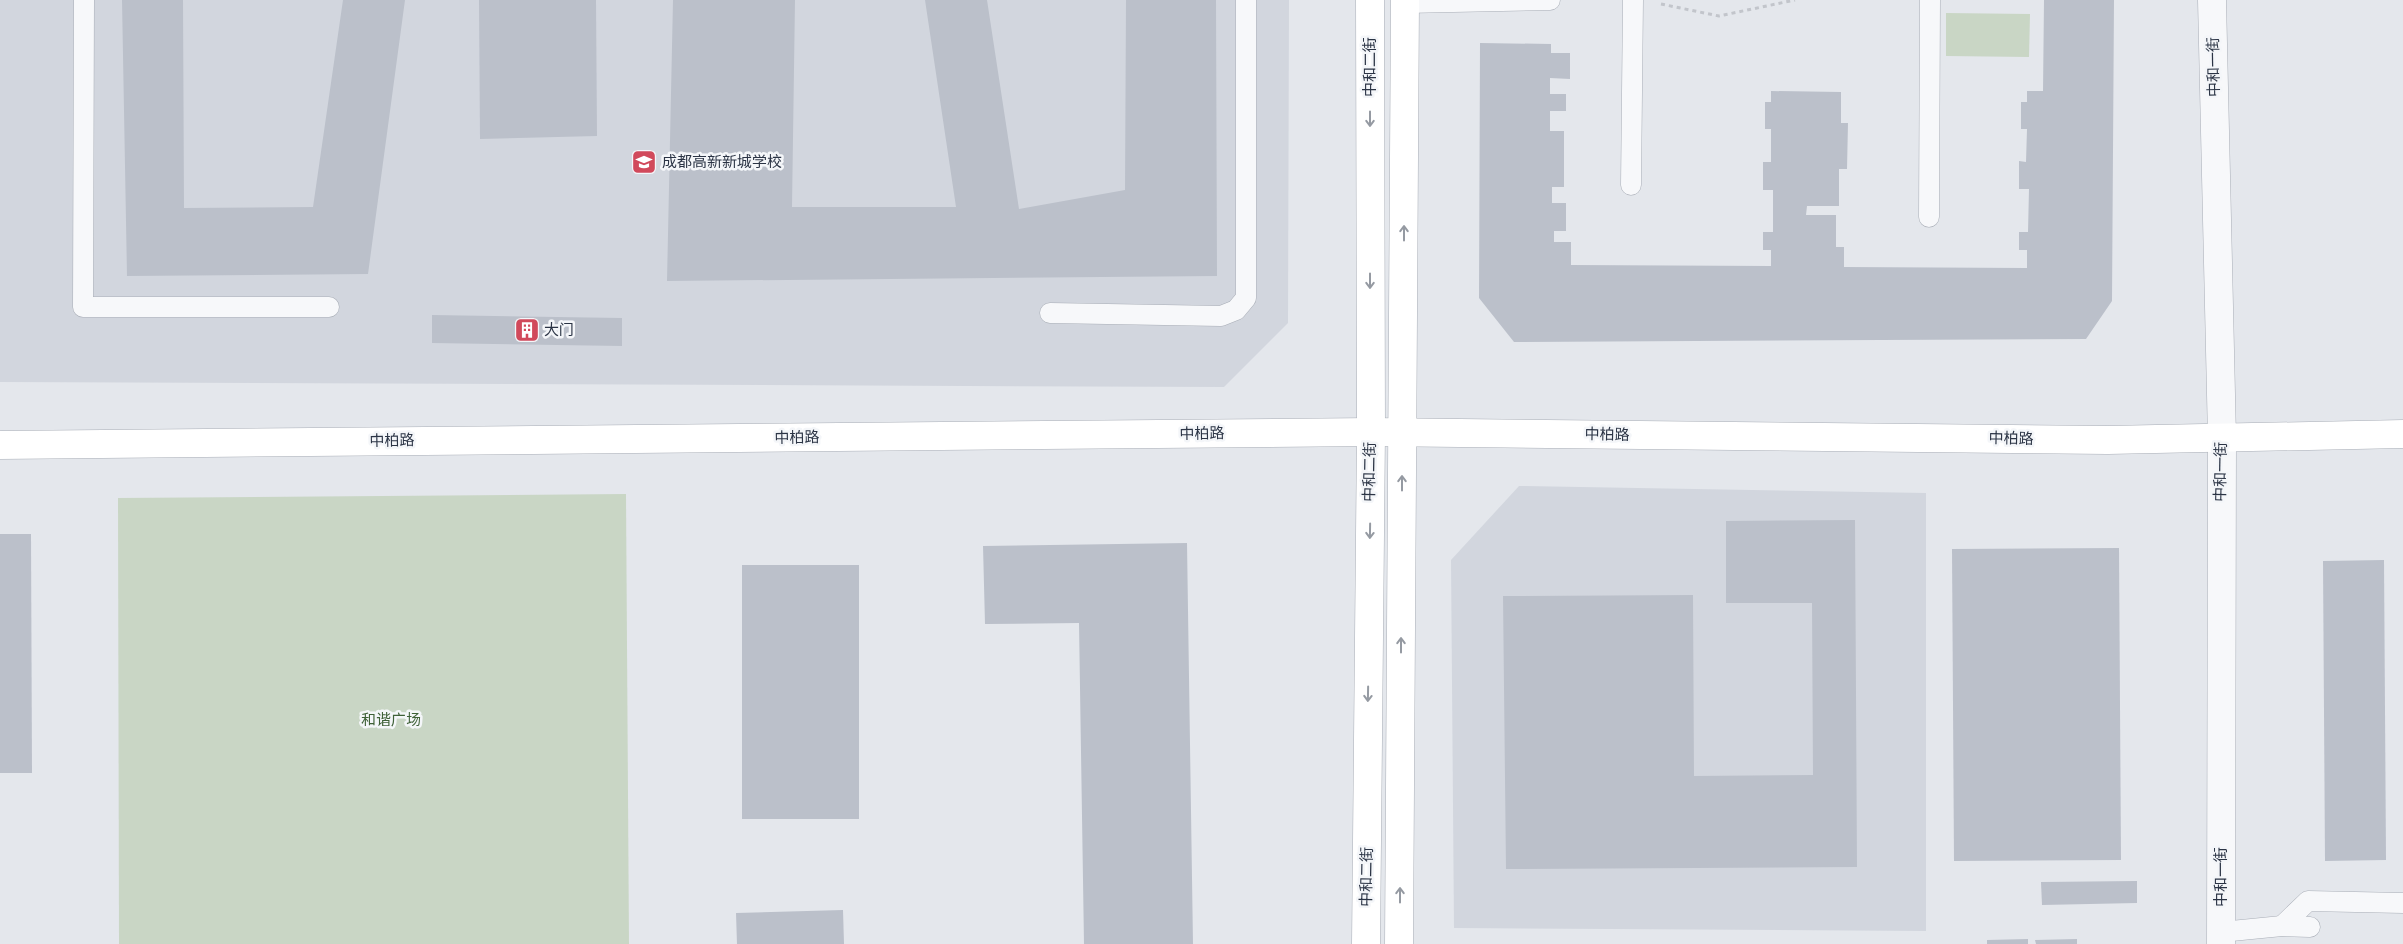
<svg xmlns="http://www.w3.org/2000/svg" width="2403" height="944" font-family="'Alegreya Sans','Noto Sans SC',sans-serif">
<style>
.built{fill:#d2d6de}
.green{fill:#c9d6c5}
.building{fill:#bbc0ca}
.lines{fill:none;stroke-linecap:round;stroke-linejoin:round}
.lane-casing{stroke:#a9aeb7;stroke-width:21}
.street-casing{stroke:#a9aeb7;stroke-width:29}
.secondary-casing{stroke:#a9aeb7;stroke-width:29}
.path{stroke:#c2c5cb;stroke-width:3;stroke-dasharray:4 4;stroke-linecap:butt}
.lane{stroke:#f7f8fa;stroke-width:20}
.street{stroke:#f7f8fa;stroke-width:28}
.secondary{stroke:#fff;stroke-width:28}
.oneway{stroke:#959aa2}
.labels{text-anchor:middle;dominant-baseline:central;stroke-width:5;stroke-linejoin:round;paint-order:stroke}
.street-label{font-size:15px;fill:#2b3445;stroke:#f4f6f9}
.poi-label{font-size:15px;fill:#2b3445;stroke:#f4f6f9;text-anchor:start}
.park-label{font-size:15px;fill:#3f6138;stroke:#f4f6f9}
</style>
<rect width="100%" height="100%" fill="#e4e7ec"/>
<!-- built -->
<g class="built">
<polygon points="0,0 1289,0 1288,323 1224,387 0,382"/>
<polygon points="1519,486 1926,493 1926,931 1454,928 1451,560"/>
</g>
<!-- green -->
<g class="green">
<polygon points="1946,13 2030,14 2029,57 1946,56"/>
<polygon points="626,494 629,944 119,944 118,498"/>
</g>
<!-- building -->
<g class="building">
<polygon points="122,0 183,0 184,208 313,207 343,0 405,0 368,274 127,276"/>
<polygon points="479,0 596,0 597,136 480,139"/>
<polygon points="673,0 795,0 792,207 956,207 925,0 987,0 1019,209 1125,190 1126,0 1216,0 1217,276 667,281"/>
<polygon points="2044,0 2114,0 2112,301 2086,339 1514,342 1479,298 1480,43 1551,44 1551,53 1570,53 1570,79 1550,78 1550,94 1566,94 1566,111 1550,111 1550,131 1564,131 1564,187 1552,187 1552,203 1566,203 1566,231 1554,231 1554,242 1571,242 1571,265 1771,266 1771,250 1763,250 1763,232 1773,232 1773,190 1763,190 1763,162 1771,162 1771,129 1765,129 1765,102 1771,102 1771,91 1841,92 1841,123 1848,123 1847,169 1839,169 1839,206 1807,206 1806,215 1836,215 1836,247 1844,247 1844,267 2027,268 2027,250 2019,250 2019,232 2028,232 2029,189 2019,189 2019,161 2026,162 2027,129 2021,129 2021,102 2027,102 2027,91 2043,91"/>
<polygon points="432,315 622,318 622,346 432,343"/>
<polygon points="1855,520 1857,867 1506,869 1503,596 1693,595 1694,776 1813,775 1812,603 1726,603 1726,521"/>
<polygon points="0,534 31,534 32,773 0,773"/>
<polygon points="1187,543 1193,944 1084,944 1079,623 985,624 983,546"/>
<polygon points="2119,548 2121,860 1954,861 1952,549"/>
<polygon points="2384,560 2386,860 2325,861 2323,561"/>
<rect x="742" y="565" width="117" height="254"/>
<polygon points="2137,881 2137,903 2042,905 2041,882"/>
<polygon points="843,910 844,944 737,944 736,913"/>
<polygon points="2028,939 2028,944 1987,944 1987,940"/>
<polygon points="2077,939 2077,944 2036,944 2035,940"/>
</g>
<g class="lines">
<defs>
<g id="lane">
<polyline points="84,0 83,307 329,307"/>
<polyline points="1405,3 1550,0"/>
<polyline points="1631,185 1633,0"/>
<polyline points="1929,217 1930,0"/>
<polyline points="1050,313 1221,316 1236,310 1246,298 1246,0"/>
<polyline points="2282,926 2308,901 2403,903"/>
<polyline points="2221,932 2282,926 2310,927"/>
</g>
<polyline id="street" points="2212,0 2222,438 2221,944"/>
<g id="secondary">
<polyline points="0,445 1371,432 2108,440 2403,434"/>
<polyline points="1366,944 1371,432 1370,0"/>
<polyline points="1399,944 1405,0"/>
</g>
</defs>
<!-- lane casing -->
<use href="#lane" class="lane-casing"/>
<!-- street casing -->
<use href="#street" class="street-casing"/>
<!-- secondary casing -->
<use href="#secondary" class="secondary-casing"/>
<!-- path -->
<polyline class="path" points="1661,4 1719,16 1795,0"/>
<!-- lane -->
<use href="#lane" class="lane"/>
<!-- street -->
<use href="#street" class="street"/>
<!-- secondary -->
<use href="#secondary" class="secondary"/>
</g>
<!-- one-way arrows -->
<defs><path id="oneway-shaft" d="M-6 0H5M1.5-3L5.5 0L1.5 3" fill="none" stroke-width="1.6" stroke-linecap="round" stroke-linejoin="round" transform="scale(1.25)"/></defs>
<g class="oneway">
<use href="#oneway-shaft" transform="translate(1370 119) rotate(90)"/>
<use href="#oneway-shaft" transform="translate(1404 233) rotate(-90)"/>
<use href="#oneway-shaft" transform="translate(1370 281) rotate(90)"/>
<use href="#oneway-shaft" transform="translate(1402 483) rotate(-90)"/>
<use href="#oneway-shaft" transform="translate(1370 531) rotate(91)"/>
<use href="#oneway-shaft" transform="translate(1401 645) rotate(-90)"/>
<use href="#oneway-shaft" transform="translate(1368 694) rotate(91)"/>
<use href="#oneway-shaft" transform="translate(1400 895) rotate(-90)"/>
</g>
<!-- icons -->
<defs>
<symbol id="school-square" viewBox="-11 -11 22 22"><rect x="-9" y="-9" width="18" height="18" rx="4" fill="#d1495b" stroke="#f4f6f9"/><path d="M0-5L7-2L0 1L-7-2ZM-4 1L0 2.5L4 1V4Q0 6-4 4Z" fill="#fff"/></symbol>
<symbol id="building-square" viewBox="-11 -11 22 22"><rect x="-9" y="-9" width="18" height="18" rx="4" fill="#d1495b" stroke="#f4f6f9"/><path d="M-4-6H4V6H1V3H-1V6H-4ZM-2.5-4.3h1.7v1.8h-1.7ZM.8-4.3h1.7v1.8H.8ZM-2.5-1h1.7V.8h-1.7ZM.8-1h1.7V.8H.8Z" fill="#fff"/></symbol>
</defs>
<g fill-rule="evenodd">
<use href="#school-square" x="630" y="148" width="28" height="28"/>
<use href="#building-square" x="513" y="316" width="28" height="28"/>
</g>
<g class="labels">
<!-- street labels -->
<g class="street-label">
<text transform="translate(1370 67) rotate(-90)">中和二街</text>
<text transform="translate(2214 67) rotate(-91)">中和一街</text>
<text transform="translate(1202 434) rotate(-1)">中柏路</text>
<text transform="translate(1607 435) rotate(1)">中柏路</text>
<text transform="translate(797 438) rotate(-1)">中柏路</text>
<text transform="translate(2011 439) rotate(1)">中柏路</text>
<text transform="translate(392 441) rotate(-1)">中柏路</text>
<text transform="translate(1370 472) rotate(-89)">中和二街</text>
<text transform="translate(2221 472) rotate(-89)">中和一街</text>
<text transform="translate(1367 877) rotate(-89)">中和二街</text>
<text transform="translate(2221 877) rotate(-90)">中和一街</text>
</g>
<!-- poi labels -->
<g class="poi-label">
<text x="662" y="162">成都高新新城学校</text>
<text x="544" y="330">大门</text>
</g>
<!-- park labels -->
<g class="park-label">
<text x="391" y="720">和谐广场</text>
</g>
</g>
</svg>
